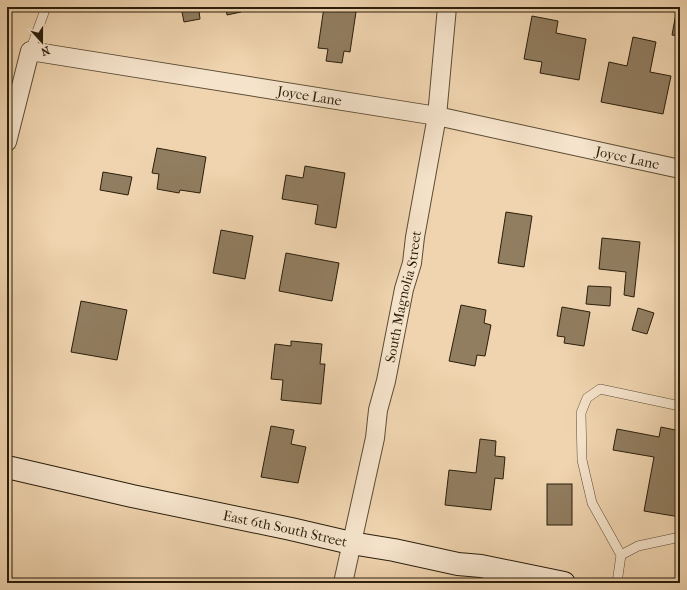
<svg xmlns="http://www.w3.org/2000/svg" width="687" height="590" font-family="'IM FELL French Canon',serif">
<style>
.building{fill:#917d60;stroke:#2b1e0b}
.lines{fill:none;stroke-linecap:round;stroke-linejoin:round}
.lane-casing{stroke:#5c4c34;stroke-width:10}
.street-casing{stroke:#5c4c34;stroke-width:20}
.secondary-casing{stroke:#2b1e0b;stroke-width:24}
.lane{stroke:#f5e3cb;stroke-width:9}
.street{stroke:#f5e3cb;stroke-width:18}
.secondary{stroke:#f5e3cb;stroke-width:22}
.labels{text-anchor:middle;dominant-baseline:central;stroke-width:3;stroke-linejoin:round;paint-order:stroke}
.street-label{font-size:14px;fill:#2b1e0b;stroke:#f5e3cb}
</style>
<rect width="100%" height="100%" fill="#efd4af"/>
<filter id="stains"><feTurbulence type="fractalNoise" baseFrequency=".005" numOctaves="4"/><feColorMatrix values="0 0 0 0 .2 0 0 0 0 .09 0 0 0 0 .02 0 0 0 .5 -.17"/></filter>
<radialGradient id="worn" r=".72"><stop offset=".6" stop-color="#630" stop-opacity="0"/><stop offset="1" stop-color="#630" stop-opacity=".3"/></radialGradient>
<!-- building -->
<g class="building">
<polygon points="181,7 217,7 199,11 200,19 184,22"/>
<polygon points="226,7 240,7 241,12 227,15"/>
<polygon points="324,7 356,12 350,52 344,51 342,63 326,61 328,49 318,48"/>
<polygon points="677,8 680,8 680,36 672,35"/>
<polygon points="532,16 558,21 556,33 586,39 579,80 540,73 542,62 524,59"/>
<polygon points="633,37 656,42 650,72 671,76 663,114 601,102 609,62 627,66"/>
<polygon points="157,148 206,157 200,193 180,190 179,193 157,189 159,174 152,173"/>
<polygon points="305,166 345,173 336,228 315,224 318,205 282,199 286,175 303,178"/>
<polygon points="103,172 132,177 128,195 100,190"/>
<polygon points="506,212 532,216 524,267 498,263"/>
<polygon points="221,230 253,236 245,279 213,273"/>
<polygon points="602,238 640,242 634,297 624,295 626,272 599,269"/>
<polygon points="286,253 339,263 332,301 279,291"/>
<polygon points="588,286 611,287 610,306 586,304"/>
<polygon points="81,301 127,310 117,360 71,352"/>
<polygon points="461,305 486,310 484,323 491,325 485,356 477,355 475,366 449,361"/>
<polygon points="562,307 590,312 584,346 564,343 565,337 557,336"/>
<polygon points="638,308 654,313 647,334 632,330"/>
<polygon points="291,341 322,344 320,364 325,364 321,404 281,400 283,380 271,379 275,344 291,346"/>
<polygon points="271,426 294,430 291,444 306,447 298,483 261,477"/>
<polygon points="661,427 680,431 680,517 644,511 654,457 613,450 617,429 659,437"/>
<polygon points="480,439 496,441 495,456 505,457 503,479 495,478 491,510 445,505 449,470 476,473"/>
<rect x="547" y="484" width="25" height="41"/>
</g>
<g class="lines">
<defs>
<g id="lane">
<polyline points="30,51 46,7"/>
<polyline points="621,555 638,546 680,537"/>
<polyline points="617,583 621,555 592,503 582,460 581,413 587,398 600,389 680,406"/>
</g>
<g id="street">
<path id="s1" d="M7,142l23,-91 407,65 243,53"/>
<path id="s2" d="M343,583l32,-145 3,-28 8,-29 18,-92 8,-26 3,-26 22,-121 10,-109"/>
</g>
<g id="secondary">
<path id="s3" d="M7,467l125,29 159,33 60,14 43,7 64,14 23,2 83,17"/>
</g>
</defs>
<!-- lane casing -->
<use href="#lane" class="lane-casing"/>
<!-- street casing -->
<use href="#street" class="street-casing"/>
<!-- secondary casing -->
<use href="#secondary" class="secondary-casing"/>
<!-- lane -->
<use href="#lane" class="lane"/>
<!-- street -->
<use href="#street" class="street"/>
<!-- secondary -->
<use href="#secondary" class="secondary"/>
</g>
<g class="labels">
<!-- street labels -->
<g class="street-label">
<text stroke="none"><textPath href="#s1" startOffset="377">Joyce Lane</textPath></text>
<text stroke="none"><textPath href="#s1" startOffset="701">Joyce Lane</textPath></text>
<text stroke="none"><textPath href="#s2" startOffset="293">South Magnolia Street</textPath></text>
<text stroke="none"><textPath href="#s3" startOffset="285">East 6th South Street</textPath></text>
</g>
</g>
<!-- margin -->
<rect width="687" height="590" fill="none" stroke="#efd4af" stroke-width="24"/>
<rect x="8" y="8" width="671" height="574" fill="none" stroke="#2b1e0b" stroke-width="2"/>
<rect x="12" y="12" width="663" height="566" fill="none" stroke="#2b1e0b"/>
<!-- north arrow -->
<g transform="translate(42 42) rotate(159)" stroke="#f5e3cb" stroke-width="3" paint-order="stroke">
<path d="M0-3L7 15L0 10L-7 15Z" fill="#2b1e0b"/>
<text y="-6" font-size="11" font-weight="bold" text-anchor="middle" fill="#2b1e0b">N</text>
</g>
<rect width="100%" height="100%" filter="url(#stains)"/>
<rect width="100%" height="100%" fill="url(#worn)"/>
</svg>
